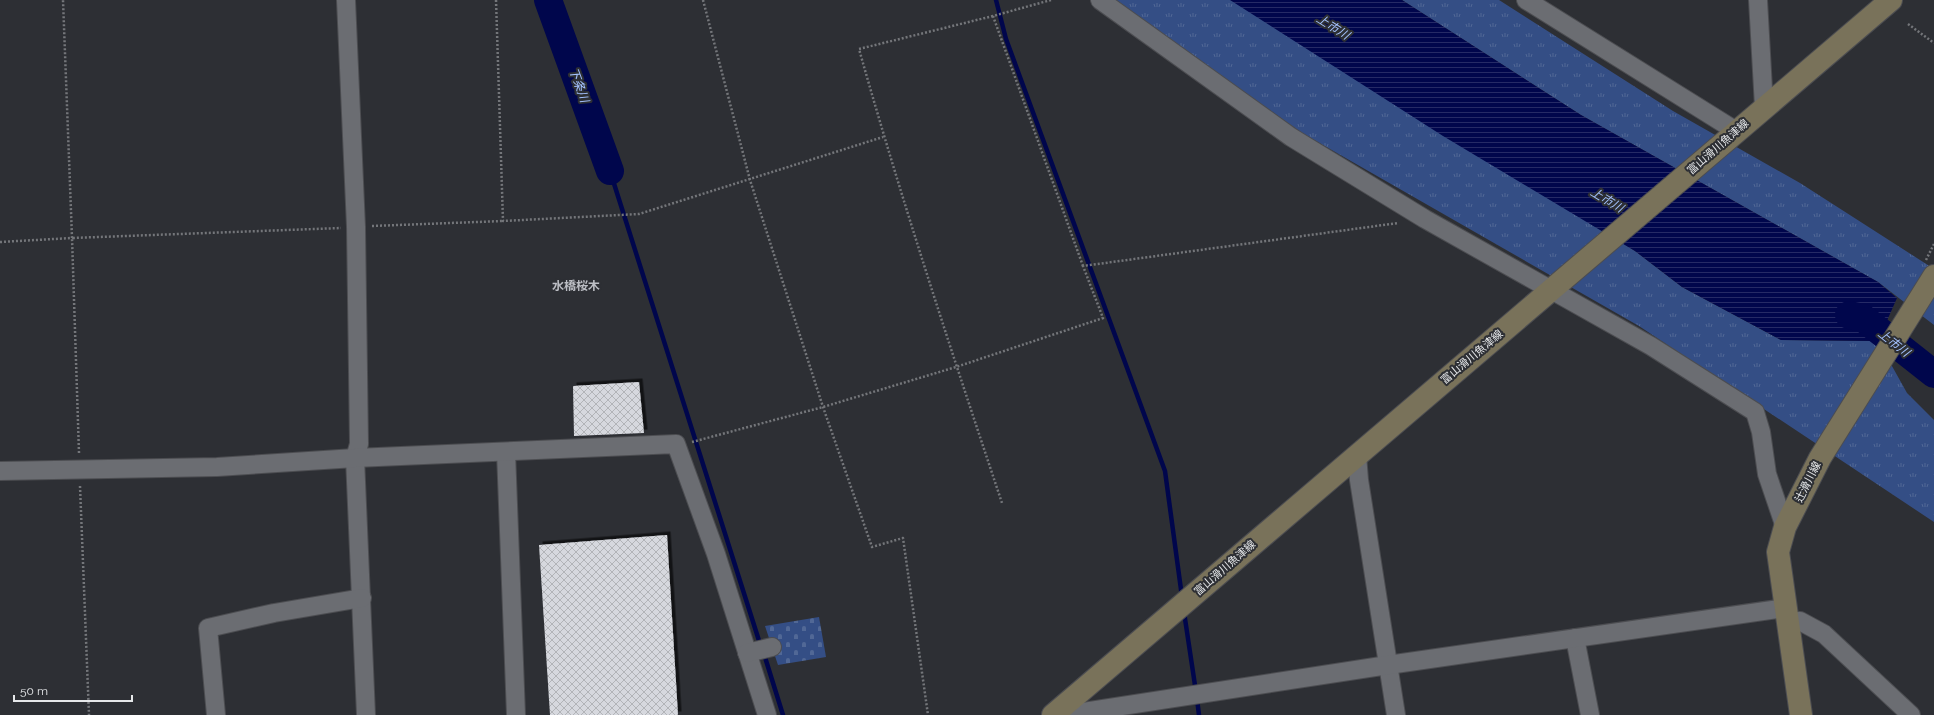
<svg xmlns="http://www.w3.org/2000/svg" width="1934" height="715" font-family="Raleway,'Noto Sans JP',sans-serif">
<style>
.grass{fill:url(#grass-tufts)}
.cemetery{fill:url(#cemetery-stones)}
.water{fill:url(#water-rules)}
.lines{fill:none;stroke-linecap:round;stroke-linejoin:round}
.stream{stroke:#00064c;stroke-width:4.5}
.river{stroke:#00064c;stroke-width:28}
.building{fill:url(#building-cross-hatch);filter:url(#shadow)}
.street-casing{stroke:#4c4d51;stroke-width:20}
.secondary-casing{stroke:#4c4d51;stroke-width:24}
.path{stroke:#74767a;stroke-width:2.5;stroke-dasharray:2 2;stroke-linecap:butt}
.street{stroke:#6b6d72;stroke-width:18}
.secondary{stroke:#79725a;stroke-width:22}
.labels{text-anchor:middle;dominant-baseline:central;stroke-width:4;stroke-linejoin:round;paint-order:stroke}
.street-label{font-size:11px;fill:#e6e8ea;stroke:#2d2f34}
.water-label{font-size:12px;font-style:italic;fill:#a4c2ff;stroke:#2d2f34}
.neighbourhood-label{font-size:12px;font-weight:bold;fill:#bcbec4;stroke:#2d2f34}
</style>
<defs>
<pattern id="grass-tufts" width="24" height="20" patternUnits="userSpaceOnUse"><rect width="24" height="20" fill="#344e85"/><path d="M3 7l-1-3M5 7V3M7 7l1-3M15 17l-1-3M17 17v-4M19 17l1-3" fill="none" stroke="#516896"/></pattern>
<pattern id="cemetery-stones" width="16" height="16" patternUnits="userSpaceOnUse"><rect width="16" height="16" fill="#344e85"/><path d="M2 7V4a2 2 0 0 1 4 0v3zM10 15v-3a2 2 0 0 1 4 0v3z" fill="#516896"/></pattern>
<pattern id="water-rules" width="6" height="5" patternUnits="userSpaceOnUse"><rect width="6" height="5" fill="#00064c"/><path d="M0 2.5h6" fill="none" stroke="#252a66"/></pattern>
<pattern id="building-cross-hatch" width="8" height="8" patternUnits="userSpaceOnUse"><rect width="8" height="8" fill="#d6d8de"/><path d="M0 0l8 8M0 8l8-8" fill="none" stroke="#b2b4b8"/></pattern>
<filter id="shadow"><feDropShadow dx="3.5" dy="-3.5" stdDeviation="0" flood-color="#0009"/></filter>
</defs>
<rect width="100%" height="100%" fill="#2d2f34"/>
<!-- grass -->
<g class="grass">
<polygon points="1114,0 1231,0 1635,251 1682,287 1781,340 1878,341 1907,393 1934,420 1934,522 1639,326 1302,133"/>
<polygon points="1402,0 1499,0 1673,111 1800,183 1934,269 1934,325 1878,282 1581,115"/>
</g>
<!-- cemetery -->
<polygon class="cemetery" points="819,617 826,657 778,665 765,626"/>
<!-- water -->
<polygon class="water" points="1230,0 1402,0 1581,115 1878,282 1897,298 1878,341 1781,340 1682,287 1635,251 1443,136"/>
<g class="lines">
<!-- stream -->
<g class="stream">
<polyline points="996,0 1006,39 1165,471 1182,597"/>
<polyline points="610,171 761,647"/>
<polyline points="1184,612 1196,692"/>
<polyline points="764,654 783,715"/>
<polyline points="1197,699 1199,715"/>
</g>
<!-- river -->
<g class="river">
<polyline points="548,0 610,171"/>
<polyline points="1849,315 1863,318 1934,374"/>
</g>
</g>
<!-- building -->
<g class="building">
<polygon points="639,382 644,433 574,436 573,386"/>
<polygon points="667,535 678,715 550,715 539,545"/>
</g>
<g class="lines">
<defs>
<g id="street">
<polyline points="346,0 356,227 359,444 355,458 366,715"/>
<polyline points="1100,0 1291,137 1425,219 1651,346 1755,412 1761,432 1767,474 1785,527"/>
<polyline points="1526,0 1736,131"/>
<polyline points="1758,0 1764,107"/>
<polyline points="506,452 516,715"/>
<polyline points="1357,455 1359,480 1396,715"/>
<polyline points="0,471 217,467 355,458 676,444 716,554 767,715"/>
<polyline points="1787,622 1800,621 1824,634 1911,715"/>
<polyline points="1575,638 1590,715"/>
<polyline points="747,653 772,647"/>
<polyline points="216,715 208,628 274,613 362,598"/>
<polyline points="1064,715 1388,665 1785,608"/>
</g>
<g id="secondary">
<polyline points="1053,715 1891,0"/>
<polyline points="1801,715 1778,552 1785,527 1820,458 1934,276"/>
</g>
</defs>
<!-- street casing -->
<use href="#street" class="street-casing"/>
<!-- secondary casing -->
<use href="#secondary" class="secondary-casing"/>
<!-- path -->
<g class="path">
<polyline points="496,0 503,221 639,214 883,137"/>
<polyline points="703,0 750,180 823,407 872,547 903,538 928,715"/>
<polyline points="1051,0 993,16 1083,266"/>
<path d="M993,16l-134,33c43,153 93,304 143,454"/>
<polyline points="1908,24 1934,43"/>
<polyline points="372,226 503,221"/>
<polyline points="0,242 72,238 63,0"/>
<polyline points="1926,260 1934,244"/>
<polyline points="692,442 823,407 956,367 1103,318 1083,266 1398,223"/>
<polyline points="79,453 72,238 341,228"/>
<polyline points="80,486 89,715"/>
</g>
<!-- street -->
<use href="#street" class="street"/>
<!-- secondary -->
<use href="#secondary" class="secondary"/>
</g>
<g class="labels">
<!-- street labels -->
<g class="street-label">
<text transform="translate(1718 147) rotate(-41)">富山滑川魚津線</text>
<text transform="translate(1472 357) rotate(-40)">富山滑川魚津線</text>
<text transform="translate(1808 482) rotate(-63)">辻滑川線</text>
<text transform="translate(1225 568) rotate(-41)">富山滑川魚津線</text>
</g>
<!-- water labels -->
<g class="water-label">
<text transform="translate(1333 27) rotate(32)">上市川</text>
<text transform="translate(579 85) rotate(70)">下条川</text>
<text transform="translate(1607 200) rotate(31)">上市川</text>
<text transform="translate(1894 343) rotate(38)">上市川</text>
</g>
<!-- neighbourhood labels -->
<g class="neighbourhood-label">
<text x="576" y="286">水橋桜木</text>
</g>
</g>
<!-- scale -->
<path d="M14 695v6h118v-6" fill="none" stroke="#e6e8ea" stroke-width="2"/>
<text x="20" y="695" font-size="12" fill="#e6e8ea" stroke="#2d2f34" stroke-width="3" paint-order="stroke">50 m</text>
</svg>
